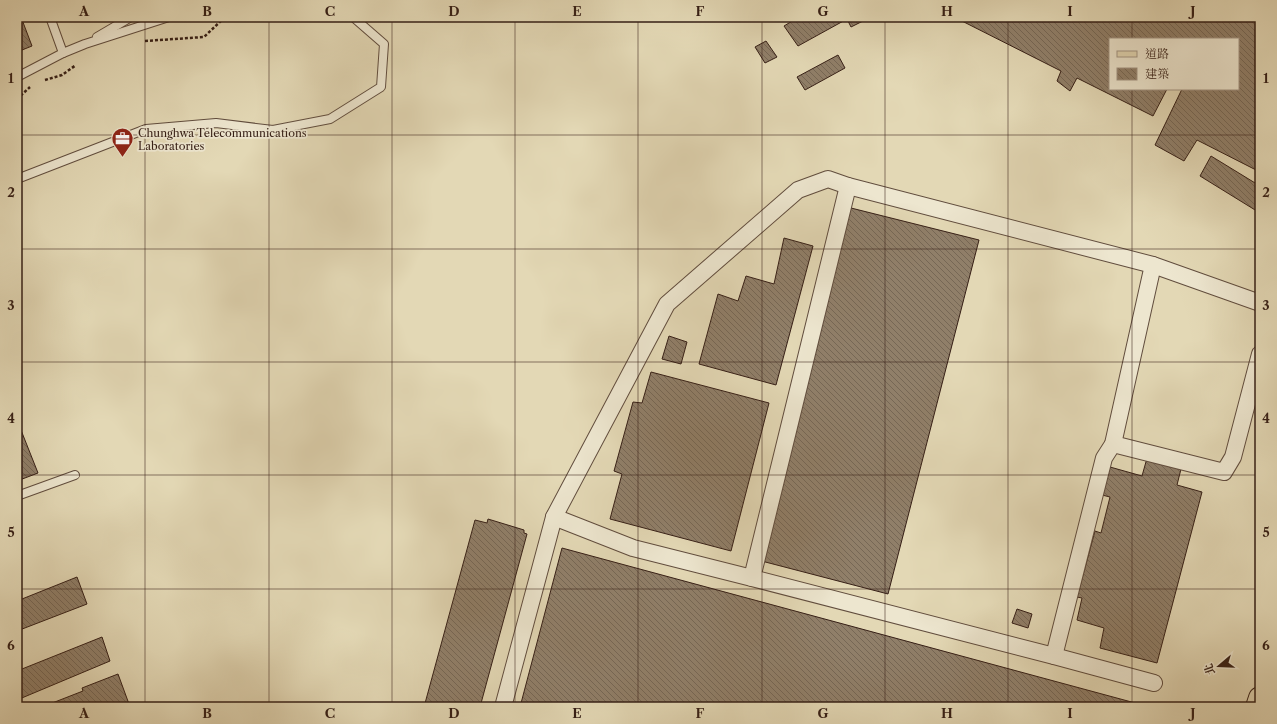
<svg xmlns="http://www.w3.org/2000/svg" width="1277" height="724" font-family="'Libre Caslon Text','Noto Serif TC',serif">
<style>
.building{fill:url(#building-back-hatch);stroke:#361f16}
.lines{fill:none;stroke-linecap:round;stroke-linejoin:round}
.service-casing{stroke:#614d3e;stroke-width:10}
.minor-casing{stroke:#614d3e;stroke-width:18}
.primary-casing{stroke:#361f16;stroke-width:24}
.path{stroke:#361f16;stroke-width:2.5;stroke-dasharray:3 2;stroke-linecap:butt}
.service{stroke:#ede6cf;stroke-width:8}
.minor{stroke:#ede6cf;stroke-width:16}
.primary{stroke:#e3d8b5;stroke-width:22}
.grid{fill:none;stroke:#361f16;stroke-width:1;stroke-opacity:0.55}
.labels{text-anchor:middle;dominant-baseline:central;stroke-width:3.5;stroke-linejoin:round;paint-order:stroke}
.poi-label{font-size:11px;fill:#361f16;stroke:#ede6cf;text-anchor:start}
.neatline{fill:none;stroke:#361f16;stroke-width:1.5}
.grid-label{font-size:13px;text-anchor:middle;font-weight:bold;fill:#361f16}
</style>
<defs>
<pattern id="building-back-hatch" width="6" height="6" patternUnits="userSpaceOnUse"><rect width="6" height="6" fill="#907f69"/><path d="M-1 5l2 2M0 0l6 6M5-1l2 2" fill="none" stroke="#766755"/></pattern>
</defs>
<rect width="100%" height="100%" fill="#e3d8b5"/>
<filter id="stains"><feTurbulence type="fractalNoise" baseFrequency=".005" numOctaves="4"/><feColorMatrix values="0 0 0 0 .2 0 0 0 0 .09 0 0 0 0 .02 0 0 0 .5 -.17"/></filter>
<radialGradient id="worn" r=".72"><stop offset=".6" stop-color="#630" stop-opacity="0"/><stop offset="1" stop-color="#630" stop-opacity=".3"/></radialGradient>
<!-- building -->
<g class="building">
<polygon points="17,17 21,17 32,46 17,52"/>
<polygon points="799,17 807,17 808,19 811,17 861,17 863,21 851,27 847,19 798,46 784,26"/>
<polygon points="954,17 1260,17 1260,172 1197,140 1184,161 1155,145 1182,89 1238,89 1238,39 1110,39 1110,89 1167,89 1153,116 1077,78 1070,91 1057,81 1061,71"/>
<polygon points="766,41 777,57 765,63 755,47"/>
<polygon points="838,55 845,68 805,90 797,77"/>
<polygon points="1211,156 1260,186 1260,213 1200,176"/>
<polygon points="839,205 979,240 888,594 750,558"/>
<polygon points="784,238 813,246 776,385 699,364 718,294 738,301 746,276 774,284"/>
<polygon points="669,336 687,342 681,364 662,359"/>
<polygon points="651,372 769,403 731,551 610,519 622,474 614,471 633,402 642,403"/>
<polygon points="17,420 38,473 17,481"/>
<polygon points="1149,451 1183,461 1177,485 1202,492 1157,663 1100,648 1104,628 1077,620 1082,598 1077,597 1095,531 1101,533 1110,497 1102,495 1110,467 1142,476"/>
<polygon points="488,519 524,530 524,533 527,534 480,707 424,707 475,520 487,523"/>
<polygon points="562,548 1150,707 520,707"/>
<polygon points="77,577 87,604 17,631 17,601"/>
<polygon points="1017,609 1032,614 1028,628 1012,623"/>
<polygon points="102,637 110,661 17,700 17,671"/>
<polygon points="118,674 129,704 119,707 42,707 83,691 82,688"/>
</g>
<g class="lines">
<defs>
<g id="service">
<polyline points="97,37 131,17"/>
<polyline points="63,53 85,44 169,17"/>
<polyline points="17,77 63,53 50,17"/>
<polyline points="17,179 146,129 216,123 273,130 330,119 381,87 384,44 353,17"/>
<polyline points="17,496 75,475"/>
</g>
<g id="minor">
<polyline points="1113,444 1224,472 1233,457 1260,354"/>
<polyline points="554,517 633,548 752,578 1054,656 1154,683"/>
<polyline points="752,578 848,186"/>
<polyline points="1054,656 1104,458 1113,444 1153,265"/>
<polyline points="503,707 554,517 667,304 798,190 828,179 848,186 1153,265 1260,303"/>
</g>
<polyline id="primary" points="1257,707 1260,698"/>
</defs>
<!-- service casing -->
<use href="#service" class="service-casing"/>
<!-- minor casing -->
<use href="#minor" class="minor-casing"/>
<!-- primary casing -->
<use href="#primary" class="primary-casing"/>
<!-- path -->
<g class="path">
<polyline points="145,41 204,37 225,17"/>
<polyline points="45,80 62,75 76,65"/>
<polyline points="17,99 30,87"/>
</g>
<!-- service -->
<use href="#service" class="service"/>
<!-- minor -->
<use href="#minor" class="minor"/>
<!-- primary -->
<use href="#primary" class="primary"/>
</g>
<!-- grid -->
<path class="grid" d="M145,17v690M269,17v690M392,17v690M515,17v690M638,17v690M762,17v690M885,17v690M1008,17v690M1132,17v22M1132,89v618M17,135h1243M17,249h1243M17,362h1243M17,475h1243M17,589h1243"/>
<!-- icons -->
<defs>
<symbol id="office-pin" viewBox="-11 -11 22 30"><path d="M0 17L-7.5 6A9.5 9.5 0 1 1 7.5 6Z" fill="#8f2418" stroke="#ede6cf"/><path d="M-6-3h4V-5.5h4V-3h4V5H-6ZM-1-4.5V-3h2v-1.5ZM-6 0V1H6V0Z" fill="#fff"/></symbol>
</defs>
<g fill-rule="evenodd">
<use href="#office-pin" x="110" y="126" width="25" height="34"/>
</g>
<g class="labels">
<!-- poi labels -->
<g class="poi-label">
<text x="138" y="133">Chunghwa Telecommunications<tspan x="138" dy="13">Laboratories</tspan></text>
</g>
</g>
<!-- margin -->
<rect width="1277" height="724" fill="none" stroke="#e3d8b5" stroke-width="44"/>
<!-- legend -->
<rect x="1109" y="38" width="130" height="52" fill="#ede6cf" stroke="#a49685"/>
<rect x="1117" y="51" width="20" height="6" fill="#e3d8b5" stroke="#a49685"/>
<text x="1145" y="58" font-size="12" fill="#361f16">道路</text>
<rect x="1117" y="68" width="20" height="12" fill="url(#building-back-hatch)" stroke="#a49685"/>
<text x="1145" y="78" font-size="12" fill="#361f16">建築</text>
<!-- north arrow -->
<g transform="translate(1219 666) rotate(251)" stroke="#ede6cf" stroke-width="3" paint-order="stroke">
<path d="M0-3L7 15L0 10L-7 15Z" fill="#361f16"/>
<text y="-6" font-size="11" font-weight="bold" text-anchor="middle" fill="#361f16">北</text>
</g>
<rect x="22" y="22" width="1233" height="680" class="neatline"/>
<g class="grid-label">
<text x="84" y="16">A</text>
<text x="207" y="16">B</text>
<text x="330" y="16">C</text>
<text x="454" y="16">D</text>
<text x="577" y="16">E</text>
<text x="700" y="16">F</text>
<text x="823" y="16">G</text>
<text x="947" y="16">H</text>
<text x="1070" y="16">I</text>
<text x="1193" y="16">J</text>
<text x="11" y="83">1</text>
<text x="1266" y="83">1</text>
<text x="11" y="197">2</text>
<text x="1266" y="197">2</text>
<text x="11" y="310">3</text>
<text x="1266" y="310">3</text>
<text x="11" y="423">4</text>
<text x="1266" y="423">4</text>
<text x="11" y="537">5</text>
<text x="1266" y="537">5</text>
<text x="11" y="650">6</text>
<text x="1266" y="650">6</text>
<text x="84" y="718">A</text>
<text x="207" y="718">B</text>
<text x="330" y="718">C</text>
<text x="454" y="718">D</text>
<text x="577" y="718">E</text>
<text x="700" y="718">F</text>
<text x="823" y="718">G</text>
<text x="947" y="718">H</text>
<text x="1070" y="718">I</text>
<text x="1193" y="718">J</text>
</g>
<rect width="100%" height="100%" filter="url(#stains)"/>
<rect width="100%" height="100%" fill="url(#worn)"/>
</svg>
